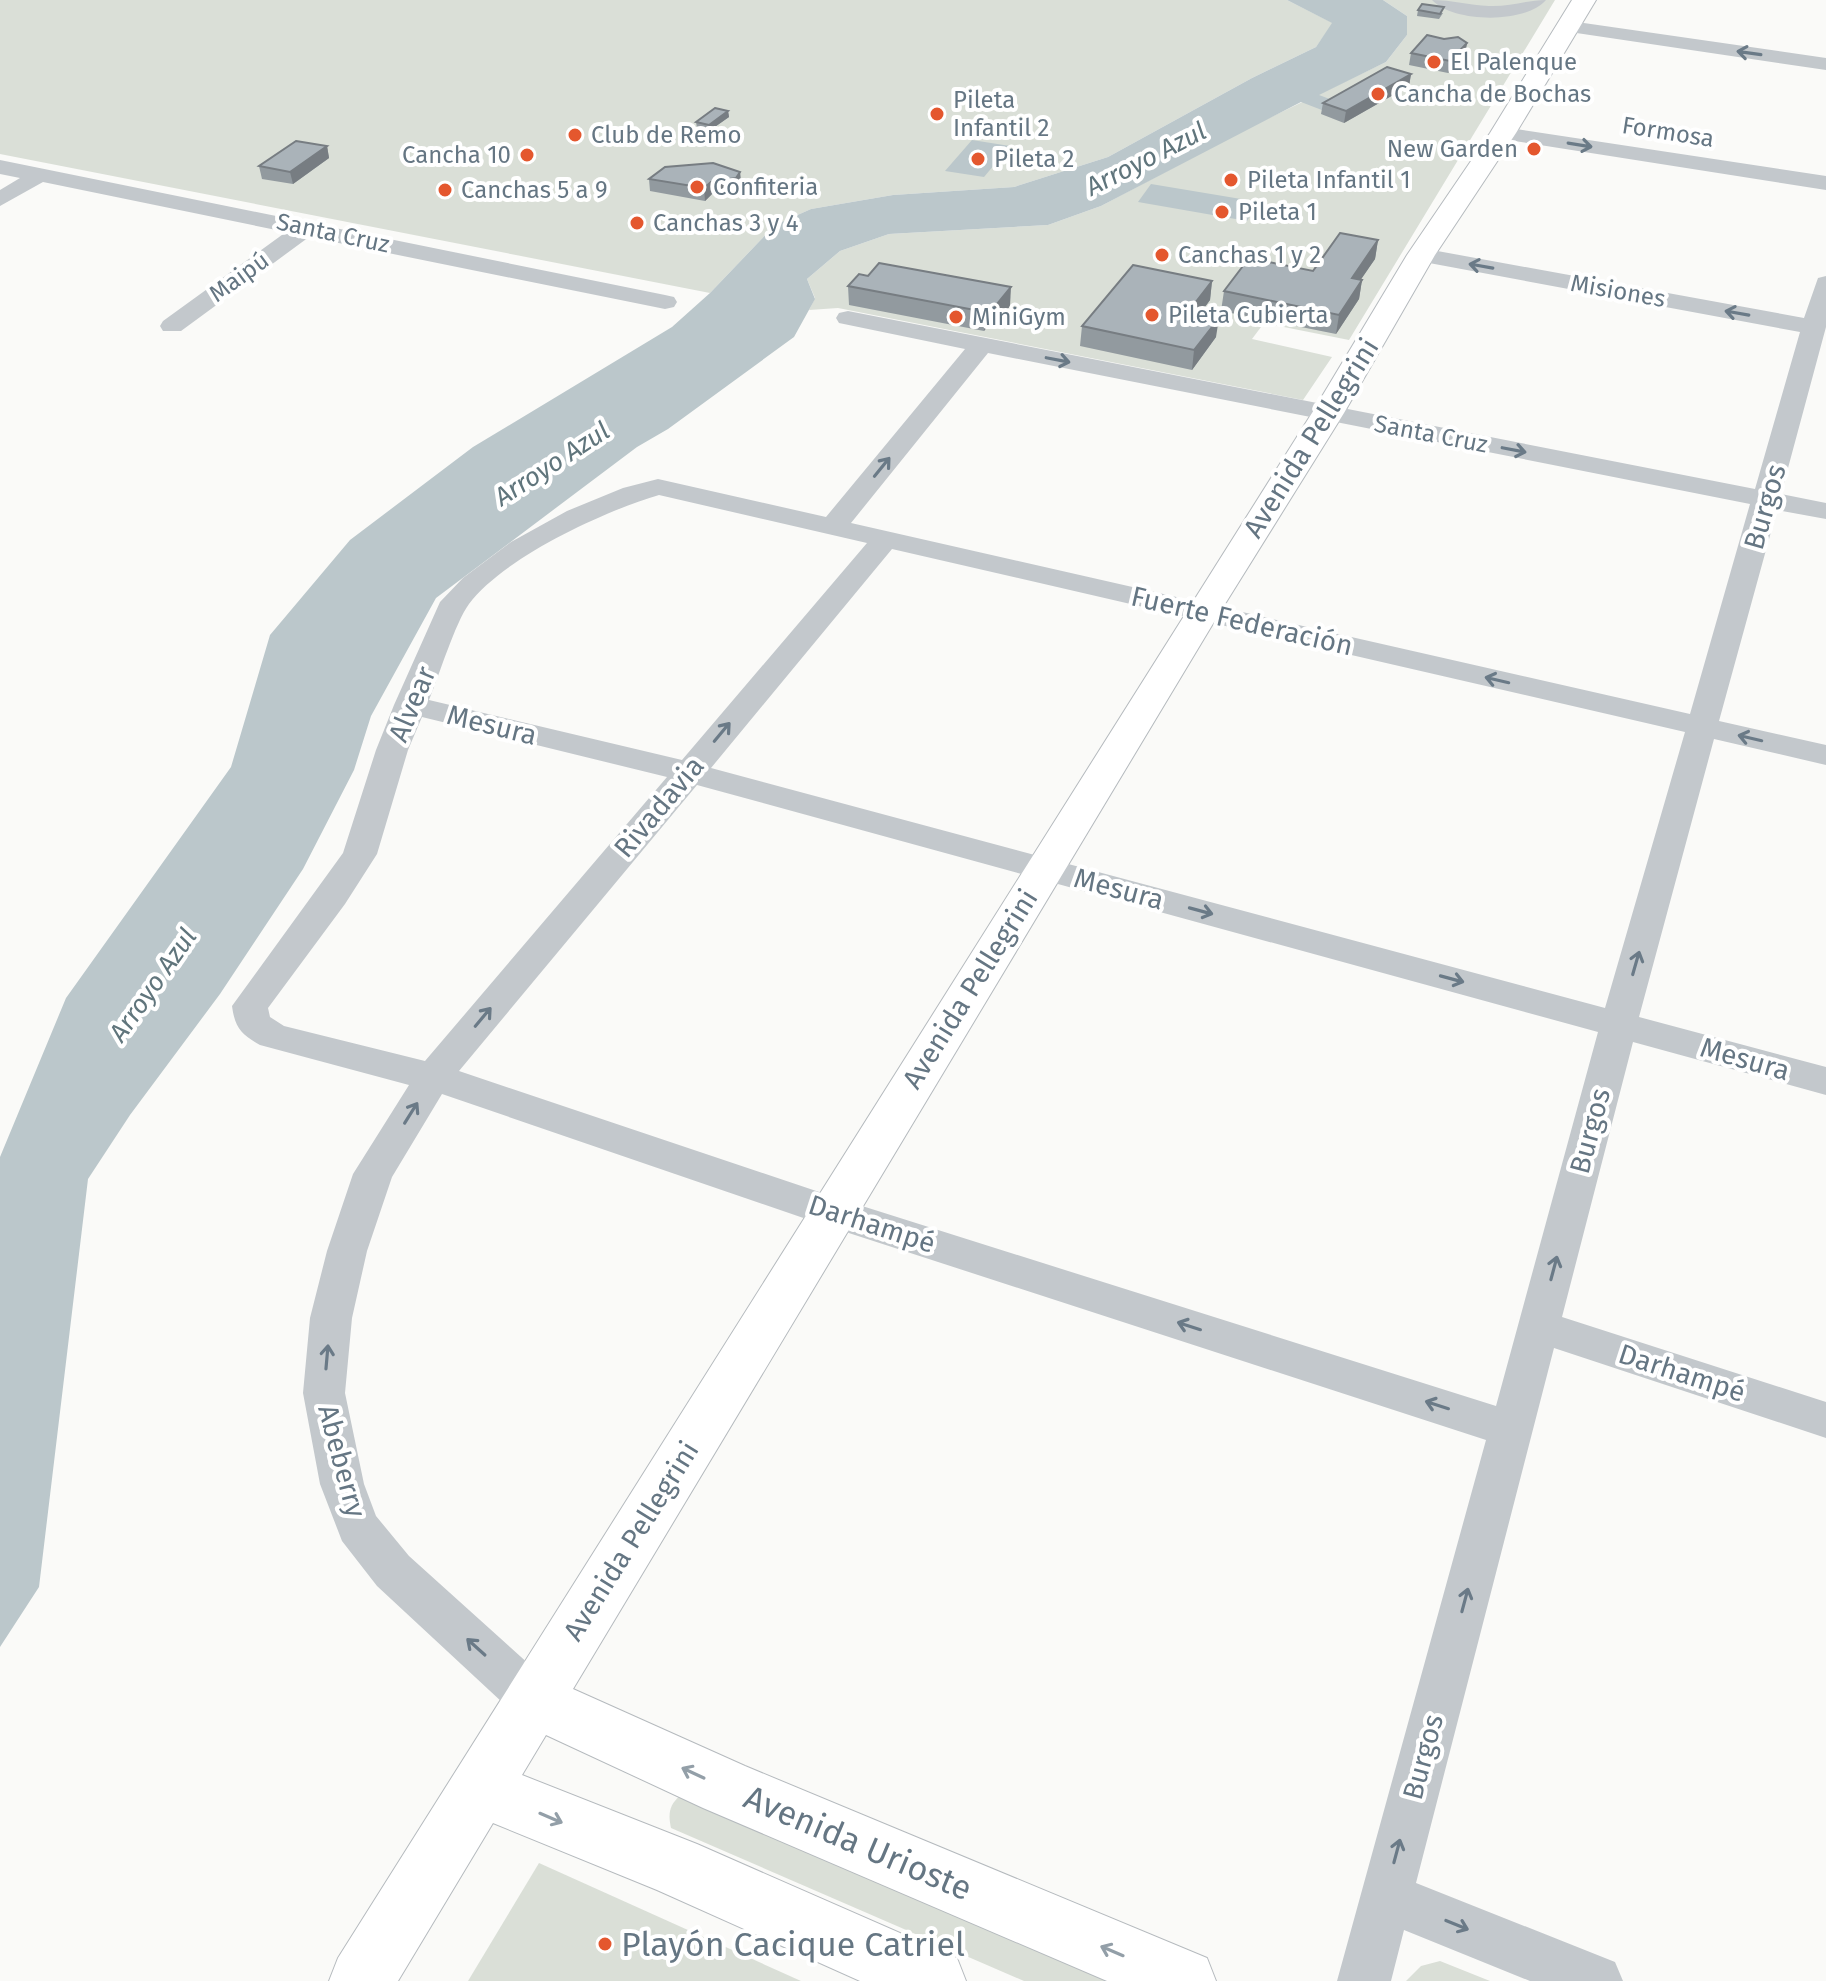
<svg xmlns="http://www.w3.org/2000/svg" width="1826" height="1981" font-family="'Fira Sans',sans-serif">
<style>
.green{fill:#dadfd7}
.water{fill:#bbc7cb}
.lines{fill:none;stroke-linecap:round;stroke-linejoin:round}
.major-casing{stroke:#b5babe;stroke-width:2}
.minor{fill:#c3c8cc;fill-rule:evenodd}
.major{fill:#fff;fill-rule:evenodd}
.wall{fill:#929a9f}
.shaded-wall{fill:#777d82}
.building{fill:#aab3b9;stroke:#777d82;stroke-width:2}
.oneway{stroke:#6a7a87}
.oneway2{stroke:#939fa8}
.poi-dot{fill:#e4572e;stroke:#fff;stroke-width:3}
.labels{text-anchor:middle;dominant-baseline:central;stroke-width:8;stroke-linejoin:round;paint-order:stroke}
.far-poi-label{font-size:24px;fill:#657683;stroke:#fff;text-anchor:start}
.far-street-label{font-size:24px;fill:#657683;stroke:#fff}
.far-water-label{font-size:26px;font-style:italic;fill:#60757c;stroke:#fff}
.street-label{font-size:28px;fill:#657683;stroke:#fff}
.near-street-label{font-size:34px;fill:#657683;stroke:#fff}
.near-poi-label{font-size:34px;fill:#657683;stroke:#fff;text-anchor:start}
</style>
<rect width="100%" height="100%" fill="#fafaf8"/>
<!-- green -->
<g class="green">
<polygon points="0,0 1287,0 1333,23 1316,47 1252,78 1108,157 1014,187 893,195 811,209 775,225 710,293 0,154"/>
<polygon points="1383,0 1555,0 1349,340 1264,323 1252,339 1332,357 1303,400 838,308 809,310 815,298 807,279 840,251 889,234 1048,225 1101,206 1250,127 1386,62 1407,35 1407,16"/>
<path d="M680,1796l449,185h-105l-353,-153c-3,-14 -2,-23 9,-32z"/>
<polygon points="539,1863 801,1981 468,1981"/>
<polygon points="1440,1961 1490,1981 1406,1981 1421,1966"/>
</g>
<!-- water -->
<g class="water">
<polygon points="1287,0 1383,0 1407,16 1407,35 1386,62 1319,95 1343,104 1327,112 1301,102 1101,206 1048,225 889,234 840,251 807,279 815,299 794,337 668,429 637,447 436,598 371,716 354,770 303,869 220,994 130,1115 88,1179 39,1587 0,1647 0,1157 66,998 231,767 270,635 350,540 473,447 672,327 710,293 775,225 811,209 893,195 1014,187 1108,157 1252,78 1316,47 1332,23"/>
<polygon points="972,140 1010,146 984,177 945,171"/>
<polygon points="1151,184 1259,202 1247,221 1138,202"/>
</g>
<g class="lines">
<defs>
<polygon id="major" points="1572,0 1596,0 1516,133 1435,255 1344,413 1220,612 573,1689 745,1766 1207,1958 1216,1981 1107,1981 703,1808 546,1735 522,1775 697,1844 957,1958 966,1981 860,1981 657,1890 493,1823 398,1981 329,1981 338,1958 1312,413 1407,255 1490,133"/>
</defs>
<!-- major casing -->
<use href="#major" class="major-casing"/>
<!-- minor -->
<g class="minor">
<path d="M1432,0c20,0 37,5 57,6 20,1 38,-6 57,-6 -20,24 -93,23 -114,0z"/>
<polygon points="1570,21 1826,58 1826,70 1563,31 1560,27 1563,23"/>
<polygon points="1503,127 1826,176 1826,190 1495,138 1492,133"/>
<polygon points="0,160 665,295 674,297 677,302 674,307 665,309 309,237 181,331 163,331 160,326 163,321 286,232 43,182 0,206 0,190 20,178 0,174"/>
<path d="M1421,248l383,70 14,-40 8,-2v51l-45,167 45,9v16l-49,-9 -58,211 107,24v20l-112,-26 -75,278 187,50v28l-193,-53 -71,275 264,85v36l-272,-90 -138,535 199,79 8,19h-93l-126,-51 -13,51h-54l149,-541 -668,-217 -376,-129 -50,83 -25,74 -15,67 -7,75 19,91 12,32 33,40 142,128 7,16 -7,16 -17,7 -17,-7 -140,-130 -35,-45 -22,-57 -17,-91 7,-75 17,-67 26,-77 56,-89 -149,-40c-19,-11 -25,-17 -28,-39l111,-153 33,-103 18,-45 46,-103 23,-24 48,-36 56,-31 56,-23 35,-9 168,38 139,-168 -126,-26 -3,-5 3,-5 9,-2 907,178 45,-157 -387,-72 -4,-5 4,-5zM988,353l762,151 -60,210 -839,-191zM659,495l208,48 -185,217 -253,-60c10,-24 26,-77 40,-96 34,-46 135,-93 190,-109zM892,549l793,183 -80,276 -894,-240zM422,717l245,60 -242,284 -141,-35 -14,-9 -2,-9 77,-104 32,-50 31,-104zM697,785l901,247 -102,374 -656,-207 -381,-128z"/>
</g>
<!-- major -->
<use href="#major" class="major"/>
</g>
<!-- wall -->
<g class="wall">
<polygon points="1418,10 1443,13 1439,19 1417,16"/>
<polygon points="1467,43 1465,54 1448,73 1409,65 1411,53"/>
<polygon points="1411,74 1409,86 1344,123 1321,114 1323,103"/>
<polygon points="728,111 729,117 709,131 697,128 696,122"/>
<polygon points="327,146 329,158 293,184 262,179 259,166"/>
<polygon points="740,172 741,184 737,191 712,194 705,201 650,191 649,179"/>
<polygon points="1378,240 1375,259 1360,280 1362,280 1359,299 1336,334 1221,311 1224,291 1313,271"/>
<polygon points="1212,281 1210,300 1200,314 1216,337 1192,370 1080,346 1082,326"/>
<polygon points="848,286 1010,306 993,328 987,327 984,331 849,305"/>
</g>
<!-- shaded-wall -->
<g class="shaded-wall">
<polygon points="1467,43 1465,54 1448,73 1450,61"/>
<polygon points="1411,74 1409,86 1344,123 1346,111"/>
<polygon points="728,111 729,117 709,131 709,125"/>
<polygon points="327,146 329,158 293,184 290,172"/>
<polygon points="740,172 741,184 737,191 712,194 705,201 704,188 711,182"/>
<polygon points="1378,240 1375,259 1349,297 1352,278"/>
<polygon points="1362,280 1359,299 1336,334 1339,315"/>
<polygon points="1212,281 1210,300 1187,331 1189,311"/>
<polygon points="1011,287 1010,306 993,328 993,309"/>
<polygon points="988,308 987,327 984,331 985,312"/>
<polygon points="1219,318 1216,337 1192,370 1194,350"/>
</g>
<!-- building -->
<g class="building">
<polygon points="1422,4 1444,7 1440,14 1418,10"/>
<polygon points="1427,35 1444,39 1458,37 1467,43 1450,61 1411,53"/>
<polygon points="1387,67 1411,74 1346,111 1323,103"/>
<polygon points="715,108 728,111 709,125 696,122"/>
<polygon points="296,141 327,146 290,172 259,166"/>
<polygon points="713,163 740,172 736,178 711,182 704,188 649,179 665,167"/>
<polygon points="1340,233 1378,240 1352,278 1362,280 1339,315 1224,291 1249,258 1313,271"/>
<polygon points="879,263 1011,287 993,309 988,308 985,312 848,286 859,274 868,276"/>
<polygon points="1133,265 1212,281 1189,311 1219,318 1194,350 1082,326"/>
</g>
<!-- one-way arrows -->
<defs><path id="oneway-shaft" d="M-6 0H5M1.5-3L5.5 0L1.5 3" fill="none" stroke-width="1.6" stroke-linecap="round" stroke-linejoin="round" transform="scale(2)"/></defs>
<g class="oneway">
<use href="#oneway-shaft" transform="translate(1749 53) rotate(-172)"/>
<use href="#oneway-shaft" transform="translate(1580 145) rotate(9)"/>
<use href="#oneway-shaft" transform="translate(1481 266) rotate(-170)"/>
<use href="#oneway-shaft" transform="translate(1737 313) rotate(-170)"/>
<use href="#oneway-shaft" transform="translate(1058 360) rotate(11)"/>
<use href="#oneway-shaft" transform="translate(1514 450) rotate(11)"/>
<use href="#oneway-shaft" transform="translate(882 467) rotate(-51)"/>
<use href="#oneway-shaft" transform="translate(1497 680) rotate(-167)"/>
<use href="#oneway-shaft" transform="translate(722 732) rotate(-50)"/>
<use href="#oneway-shaft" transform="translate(1750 738) rotate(-167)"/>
<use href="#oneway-shaft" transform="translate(1201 911) rotate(15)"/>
<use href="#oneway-shaft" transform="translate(1636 963) rotate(-74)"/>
<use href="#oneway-shaft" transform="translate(1452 979) rotate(15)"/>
<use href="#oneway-shaft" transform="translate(483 1017) rotate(-50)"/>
<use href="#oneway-shaft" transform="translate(411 1113) rotate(-58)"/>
<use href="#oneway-shaft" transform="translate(1554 1268) rotate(-75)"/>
<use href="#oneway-shaft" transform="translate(1189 1326) rotate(-162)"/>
<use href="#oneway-shaft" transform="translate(327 1357) rotate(-85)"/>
<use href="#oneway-shaft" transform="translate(1437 1405) rotate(-162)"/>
<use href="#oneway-shaft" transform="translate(1465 1600) rotate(-75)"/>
<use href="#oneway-shaft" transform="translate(476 1647) rotate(-138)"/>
<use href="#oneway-shaft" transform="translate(1397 1851) rotate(-75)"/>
<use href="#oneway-shaft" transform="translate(1457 1925) rotate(22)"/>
</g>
<g class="oneway2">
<use href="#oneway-shaft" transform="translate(693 1773) rotate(-155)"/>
<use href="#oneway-shaft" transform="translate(551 1818) rotate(23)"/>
<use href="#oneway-shaft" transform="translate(1112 1951) rotate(-157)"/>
</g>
<!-- markers -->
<g class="poi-dot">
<circle cx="1434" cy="62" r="8"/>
<circle cx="1378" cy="94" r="8"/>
<circle cx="937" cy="114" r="8"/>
<circle cx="575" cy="135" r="8"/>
<circle cx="1534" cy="149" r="8"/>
<circle cx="527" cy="155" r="8"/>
<circle cx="978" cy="159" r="8"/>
<circle cx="1231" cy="180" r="8"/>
<circle cx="697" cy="187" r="8"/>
<circle cx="445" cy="190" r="8"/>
<circle cx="1222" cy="212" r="8"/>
<circle cx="637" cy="223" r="8"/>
<circle cx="1162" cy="255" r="8"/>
<circle cx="1152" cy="315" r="8"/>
<circle cx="956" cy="317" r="8"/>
<circle cx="605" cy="1944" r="8"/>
</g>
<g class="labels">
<!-- far-poi labels -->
<g class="far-poi-label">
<text x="1450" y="62">El Palenque</text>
<text x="1394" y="94">Cancha de Bochas</text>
<text x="953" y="100">Pileta<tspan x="953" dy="28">Infantil 2</tspan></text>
<text x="591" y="135">Club de Remo</text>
<text x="1518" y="149" text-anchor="end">New Garden</text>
<text x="511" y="155" text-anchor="end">Cancha 10</text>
<text x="994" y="159">Pileta 2</text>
<text x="1247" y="180">Pileta Infantil 1</text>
<text x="713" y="187">Confiteria</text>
<text x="461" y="190">Canchas 5 a 9</text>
<text x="1238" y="212">Pileta 1</text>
<text x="653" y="223">Canchas 3 y 4</text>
<text x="1178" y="255">Canchas 1 y 2</text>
<text x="1168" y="315">Pileta Cubierta</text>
<text x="972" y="317">MiniGym</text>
</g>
<!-- far-street labels -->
<g class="far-street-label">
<text transform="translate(1668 132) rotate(9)">Formosa</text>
<text transform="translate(333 233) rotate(12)">Santa Cruz</text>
<text transform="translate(239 277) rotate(-36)">Maipú</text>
<text transform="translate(1618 291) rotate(10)">Misiones</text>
<text transform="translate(1431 434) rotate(11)">Santa Cruz</text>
</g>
<!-- far-water labels -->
<g class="far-water-label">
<text transform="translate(1146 159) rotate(-27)">Arroyo Azul</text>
<text transform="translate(552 464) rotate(-33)">Arroyo Azul</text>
<text transform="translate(153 985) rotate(-55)">Arroyo Azul</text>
</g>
<!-- street labels -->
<g class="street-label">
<text transform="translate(1311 438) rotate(-58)">Avenida Pellegrini</text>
<text transform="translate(1765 507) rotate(-74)">Burgos</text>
<text transform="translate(1242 621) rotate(13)">Fuerte Federación</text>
<text transform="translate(412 704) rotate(-67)">Alvear</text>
<text transform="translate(492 725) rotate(14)">Mesura</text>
<text transform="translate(659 807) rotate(-50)">Rivadavia</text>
<text transform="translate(1119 889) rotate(15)">Mesura</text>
<text transform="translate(970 989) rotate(-58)">Avenida Pellegrini</text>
<text transform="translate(1745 1059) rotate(16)">Mesura</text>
<text transform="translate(1590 1131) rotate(-75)">Burgos</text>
<text transform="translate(872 1224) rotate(18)">Darhampé</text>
<text transform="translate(1682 1373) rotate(18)">Darhampé</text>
<text transform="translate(342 1461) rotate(75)">Abeberry</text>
<text transform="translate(631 1541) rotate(-58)">Avenida Pellegrini</text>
<text transform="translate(1423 1757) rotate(-75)">Burgos</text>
</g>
<!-- near-street labels -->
<g class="near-street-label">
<text transform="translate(858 1843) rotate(23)">Avenida Urioste</text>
</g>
<!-- near-poi labels -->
<g class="near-poi-label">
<text x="621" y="1944">Playón Cacique Catriel</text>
</g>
</g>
</svg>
